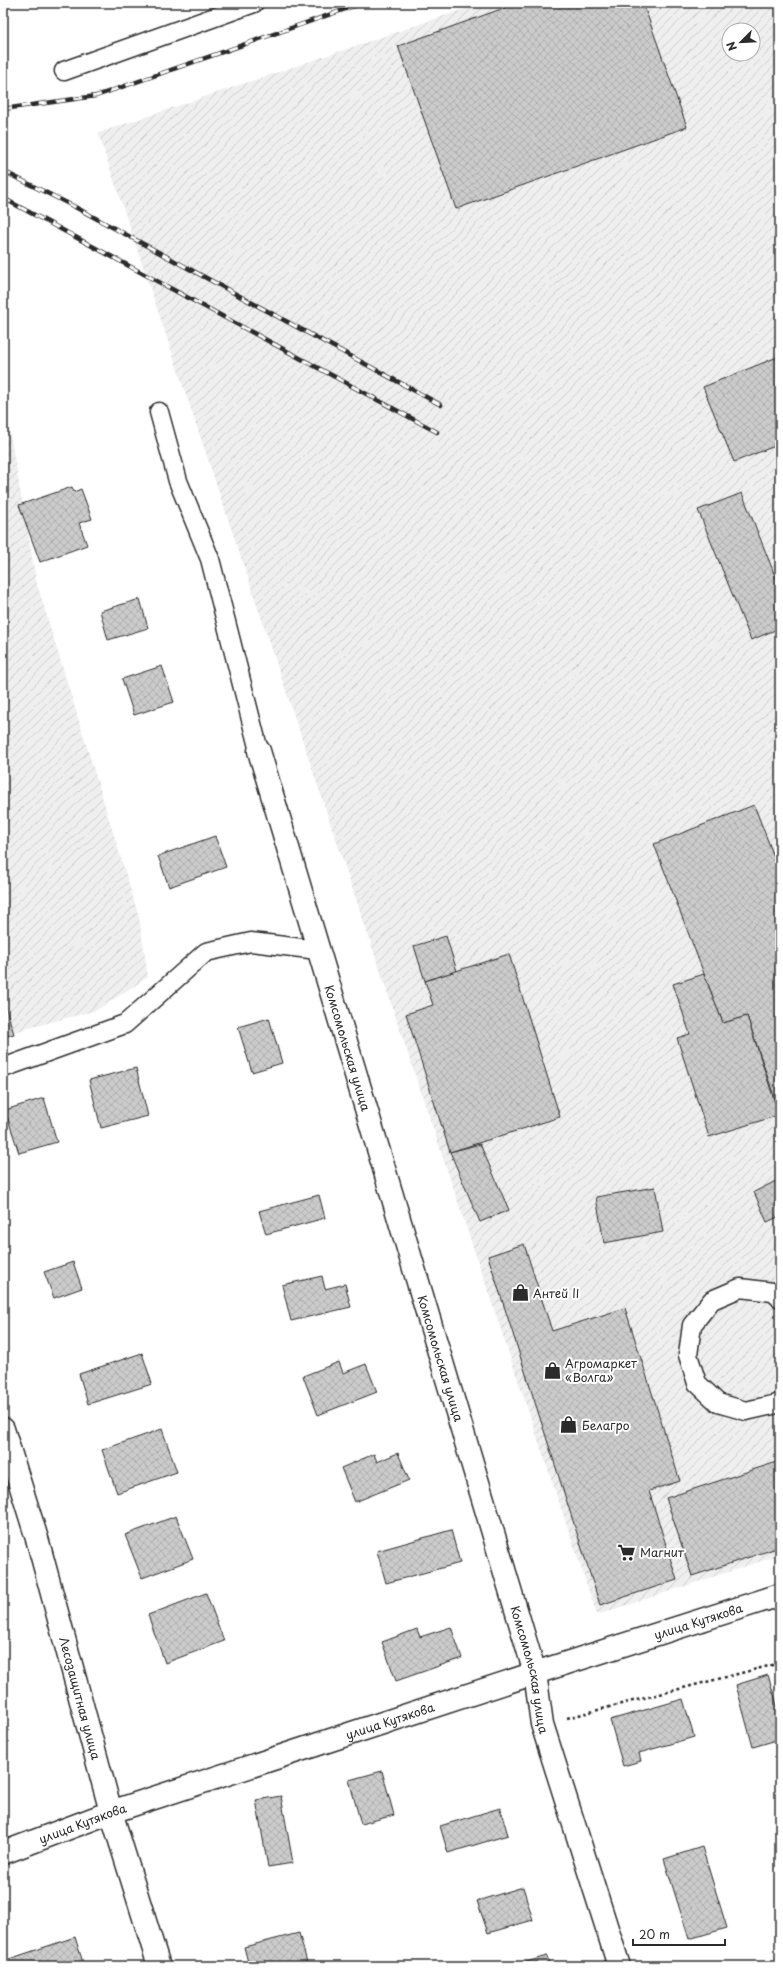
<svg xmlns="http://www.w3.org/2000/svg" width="783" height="1969" font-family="'Playpen Sans',sans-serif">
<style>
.industrial{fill:url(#industrial-furrows);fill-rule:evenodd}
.building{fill:url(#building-cross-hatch);stroke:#2b2b2b}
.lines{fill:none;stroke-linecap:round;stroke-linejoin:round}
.service-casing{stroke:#2b2b2b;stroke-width:21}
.minor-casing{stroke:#2b2b2b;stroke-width:25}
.secondary-casing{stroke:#2b2b2b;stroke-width:25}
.path{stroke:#2b2b2b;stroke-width:2.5;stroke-dasharray:3 3;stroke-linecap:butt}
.service{stroke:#fff;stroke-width:18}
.minor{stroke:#fff;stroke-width:22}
.secondary{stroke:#fff;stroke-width:22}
.rail-casing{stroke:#2b2b2b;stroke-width:4.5}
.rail{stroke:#fff;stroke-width:3;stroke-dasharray:9;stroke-linecap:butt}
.labels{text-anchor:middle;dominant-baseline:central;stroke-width:4;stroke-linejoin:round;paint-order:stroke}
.street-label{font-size:12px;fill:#2b2b2b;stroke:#fff}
.poi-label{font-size:12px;fill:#2b2b2b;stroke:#fff;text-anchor:start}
</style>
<defs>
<pattern id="industrial-furrows" width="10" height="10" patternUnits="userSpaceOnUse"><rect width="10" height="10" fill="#efefef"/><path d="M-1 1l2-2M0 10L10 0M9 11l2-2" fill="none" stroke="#cdcdcd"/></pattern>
<pattern id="building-cross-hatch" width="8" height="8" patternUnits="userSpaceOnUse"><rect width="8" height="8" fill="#cbcbcb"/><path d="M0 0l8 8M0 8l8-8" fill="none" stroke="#aeaeae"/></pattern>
</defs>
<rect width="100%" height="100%" fill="#fff"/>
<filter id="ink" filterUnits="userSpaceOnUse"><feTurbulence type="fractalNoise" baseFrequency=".025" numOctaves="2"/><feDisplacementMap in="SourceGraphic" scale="8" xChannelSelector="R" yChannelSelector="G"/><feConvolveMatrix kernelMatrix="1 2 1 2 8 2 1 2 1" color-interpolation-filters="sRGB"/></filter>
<g filter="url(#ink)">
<!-- industrial -->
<g class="industrial">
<path d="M482,3h298v1552l-183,60 -499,-1482zM729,30h24v24h-24z"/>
<polygon points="3,395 37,584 139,917 148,977 97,1010 3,1035"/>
</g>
<!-- building -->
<g class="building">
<polygon points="518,3 643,3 687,127 456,209 398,46"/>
<polygon points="780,356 780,419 776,421 780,429 780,444 734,462 703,387"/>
<polygon points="72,487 74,492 81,489 92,519 79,523 87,545 40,562 19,505"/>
<polygon points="742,493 780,588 780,628 751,640 698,510"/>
<polygon points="140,599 148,628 108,640 100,611"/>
<polygon points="162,666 174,702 134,715 122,679"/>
<polygon points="754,805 780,872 780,1114 747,1016 723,1023 654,844"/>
<polygon points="215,836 226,867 169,887 158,856"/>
<polygon points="446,936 457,971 425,981 414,946"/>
<polygon points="509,954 560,1117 450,1152 406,1014 433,1005 425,981"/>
<polygon points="704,974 723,1023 747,1016 779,1115 709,1137 677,1038 690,1034 673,984"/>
<polygon points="3,999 14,1034 3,1037"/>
<polygon points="269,1018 282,1063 252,1072 238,1027"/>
<polygon points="136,1068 148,1116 101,1128 89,1080"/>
<polygon points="44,1098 57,1142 19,1153 5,1110"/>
<polygon points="480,1144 509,1210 480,1222 450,1152"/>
<polygon points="780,1179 780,1216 767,1222 754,1192"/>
<polygon points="655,1187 663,1232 604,1243 596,1197"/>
<polygon points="319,1195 325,1218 266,1234 259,1211"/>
<polygon points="524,1244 552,1331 625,1308 680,1481 649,1491 677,1580 600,1605 488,1256"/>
<polygon points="73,1262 82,1288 54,1298 44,1272"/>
<polygon points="322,1276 325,1289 345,1284 351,1307 291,1321 282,1285"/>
<polygon points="142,1353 152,1384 88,1404 79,1374"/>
<polygon points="339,1362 343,1373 366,1364 377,1392 318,1415 303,1376"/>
<polygon points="162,1429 177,1472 117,1493 102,1450"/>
<polygon points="398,1453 409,1480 355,1502 341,1468 374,1454 377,1462"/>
<polygon points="780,1461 780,1547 692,1576 666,1498"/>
<polygon points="176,1516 193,1559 142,1578 125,1535"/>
<polygon points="451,1530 460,1563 386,1583 377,1551"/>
<polygon points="206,1593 224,1641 165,1663 148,1615"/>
<polygon points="451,1627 462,1658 396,1681 382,1642 417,1629 420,1637"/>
<polygon points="768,1675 778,1708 780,1707 780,1739 753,1747 736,1685"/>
<polygon points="683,1699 694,1737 639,1753 641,1761 623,1766 610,1720"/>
<polygon points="382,1771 394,1815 361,1824 349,1780"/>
<polygon points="281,1796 293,1863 268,1867 256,1800"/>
<polygon points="500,1808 508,1835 448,1853 440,1826"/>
<polygon points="702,1847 727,1928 689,1939 664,1859"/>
<polygon points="523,1887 533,1920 488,1933 477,1901"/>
<polygon points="299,1933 308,1966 249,1966 244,1947"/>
<polygon points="75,1937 84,1966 3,1966 3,1961"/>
<polygon points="547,1956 550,1966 512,1966"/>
</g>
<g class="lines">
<defs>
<g id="service">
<polyline points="64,71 254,3"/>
<polyline points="159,412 178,481 210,559 259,751"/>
<polyline points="3,1068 125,1024 206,952 251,942 318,950"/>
<polyline points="780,1298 773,1292 740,1288 712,1300 692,1325 688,1355 697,1383 718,1403 746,1411 777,1404 780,1402"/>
</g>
<g id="minor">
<path id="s1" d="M259,751l276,922 7,51 77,242"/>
<path id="s2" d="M3,1429l35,113 73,270 48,154"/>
</g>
<g id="secondary">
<path id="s3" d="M3,1853l108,-41 424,-139 245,-78"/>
</g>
</defs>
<!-- service casing -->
<use href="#service" class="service-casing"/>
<!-- minor casing -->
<use href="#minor" class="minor-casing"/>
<!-- secondary casing -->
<use href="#secondary" class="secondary-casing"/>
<!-- path -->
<polyline class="path" points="567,1718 780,1663"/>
<!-- service -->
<use href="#service" class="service"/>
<!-- minor -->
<use href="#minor" class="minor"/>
<!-- secondary -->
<use href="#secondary" class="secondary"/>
<defs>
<g id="rail">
<polyline points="3,109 96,96 363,3"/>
<polyline points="3,171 75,207 441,405"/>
<polyline points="3,198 437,432"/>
</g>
</defs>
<!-- rail casing -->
<use href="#rail" class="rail-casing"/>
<!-- rail -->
<use href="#rail" class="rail"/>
</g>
</g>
<!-- icons -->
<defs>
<symbol id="shop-bare" viewBox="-9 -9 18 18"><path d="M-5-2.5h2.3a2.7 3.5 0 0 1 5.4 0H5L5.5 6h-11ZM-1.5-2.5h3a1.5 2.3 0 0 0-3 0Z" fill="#2b2b2b" stroke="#fff" stroke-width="2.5" paint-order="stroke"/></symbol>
<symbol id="supermarket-bare" viewBox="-9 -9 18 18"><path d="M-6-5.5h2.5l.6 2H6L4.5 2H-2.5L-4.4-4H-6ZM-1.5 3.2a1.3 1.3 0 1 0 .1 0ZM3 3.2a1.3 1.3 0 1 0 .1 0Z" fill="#2b2b2b" stroke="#fff" stroke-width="2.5" paint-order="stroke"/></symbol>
</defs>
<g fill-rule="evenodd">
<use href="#shop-bare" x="508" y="1280" width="25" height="25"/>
<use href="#shop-bare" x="540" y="1358" width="25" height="25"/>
<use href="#shop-bare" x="556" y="1412" width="25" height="25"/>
<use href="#supermarket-bare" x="614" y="1540" width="25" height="25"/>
</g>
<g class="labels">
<!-- street labels -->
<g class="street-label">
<text stroke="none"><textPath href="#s1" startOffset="310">Комсомольская улица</textPath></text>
<text stroke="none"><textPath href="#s1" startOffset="634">Комсомольская улица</textPath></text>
<text stroke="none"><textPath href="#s3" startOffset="733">улица Кутякова</textPath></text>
<text stroke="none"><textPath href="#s1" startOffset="958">Комсомольская улица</textPath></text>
<text stroke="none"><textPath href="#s2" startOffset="280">Лесозащитная улица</textPath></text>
<text stroke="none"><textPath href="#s3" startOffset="409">улица Кутякова</textPath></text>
<text stroke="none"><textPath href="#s3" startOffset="85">улица Кутякова</textPath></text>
</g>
<!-- poi labels -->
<g class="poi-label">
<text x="533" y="1293">Антей II</text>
<text x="565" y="1363">Агромаркет<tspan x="565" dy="14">«Волга»</tspan></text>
<text x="582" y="1425">Белагро</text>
<text x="640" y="1552">Магнит</text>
</g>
</g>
<!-- margin -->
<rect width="783" height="1969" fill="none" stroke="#fff" stroke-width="16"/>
<rect x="8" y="8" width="767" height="1953" fill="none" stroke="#2b2b2b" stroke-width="1.5" filter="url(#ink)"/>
<!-- north arrow -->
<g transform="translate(741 42) rotate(246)"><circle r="19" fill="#ffffff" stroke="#aaaaaa"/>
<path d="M0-3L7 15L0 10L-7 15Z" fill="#2b2b2b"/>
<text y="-6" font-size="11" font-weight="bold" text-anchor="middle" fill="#2b2b2b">N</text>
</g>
<!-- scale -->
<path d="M633 1939v6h92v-6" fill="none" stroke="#2b2b2b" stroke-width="2"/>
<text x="639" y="1939" font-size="12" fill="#2b2b2b" stroke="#ffffff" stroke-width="3" paint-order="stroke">20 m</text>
</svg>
